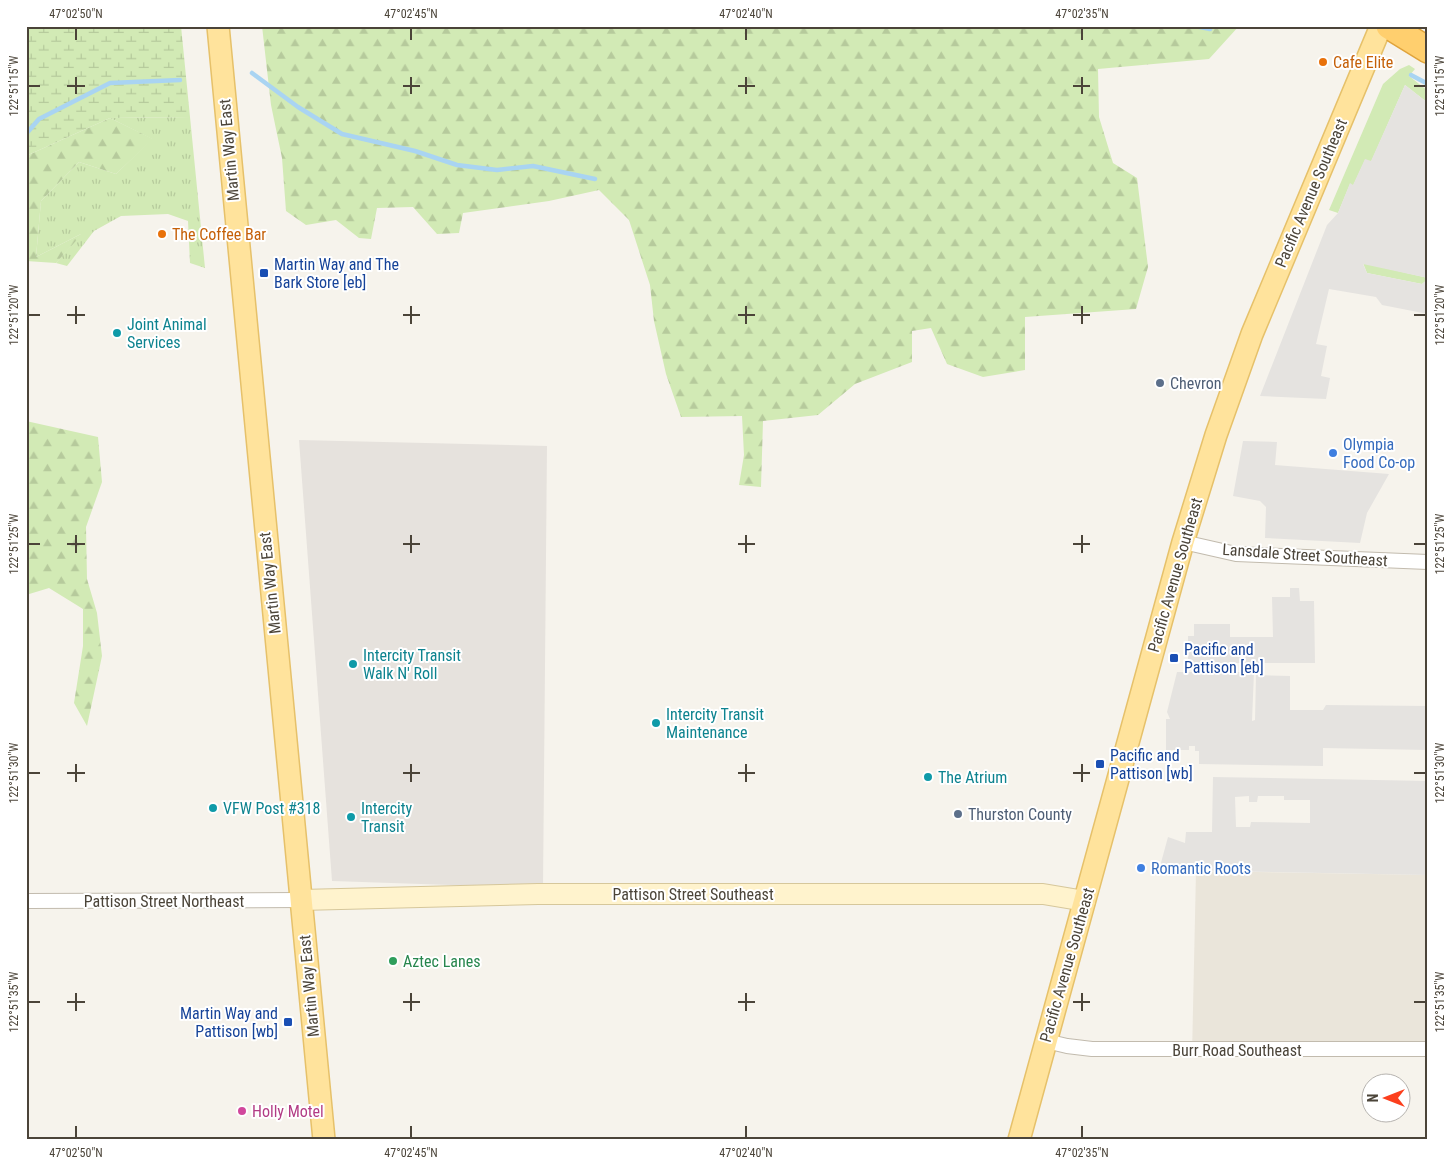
<svg xmlns="http://www.w3.org/2000/svg" width="1454" height="1166" font-family="'Roboto Condensed',sans-serif">
<style>
.residential{fill:#eae5da}
.industrial{fill:#e6e2dd}
.grass{fill:url(#grass-tufts)}
.forest{fill:url(#forest-firs)}
.wetland{fill:url(#wetland-marsh)}
.garden{fill:#d2eab5}
.parking{fill:#e5e3e0;fill-rule:evenodd}
.lines{fill:none;stroke-linecap:round;stroke-linejoin:round}
.stream{stroke:#a9d4f2;stroke-width:4.5}
.street-casing{stroke:#c2bbae;stroke-width:16}
.secondary-casing{stroke:#d6c79b;stroke-width:22}
.primary-casing{stroke:#e6c16a;stroke-width:24}
.highway-casing{stroke:#e0a43c;stroke-width:28}
.street{stroke:#fff;stroke-width:14}
.secondary{stroke:#fff3cd;stroke-width:20}
.primary{stroke:#ffe39c;stroke-width:21}
.highway{stroke:#ffcf6e;stroke-width:25}
.ticks{fill:none;stroke:#4b4439;stroke-width:2}
.food-dot{fill:#e8710a;stroke:#fff;stroke-width:2}
.transit-dot{fill:#1a4fb4;stroke:#fff;stroke-width:2}
.culture-dot{fill:#0f9aa8;stroke:#fff;stroke-width:2}
.service-dot{fill:#5c6f8a;stroke:#fff;stroke-width:2}
.shop-dot{fill:#3f7fe0;stroke:#fff;stroke-width:2}
.leisure-dot{fill:#2e9e5b;stroke:#fff;stroke-width:2}
.hotel-dot{fill:#d1479c;stroke:#fff;stroke-width:2}
.labels{text-anchor:middle;dominant-baseline:central;stroke-width:4;stroke-linejoin:round;paint-order:stroke}
.food-label{font-size:16px;fill:#c56008;stroke:#fff;text-anchor:start}
.street-label{font-size:16px;fill:#4b4439;stroke:#fff}
.transit-label{font-size:16px;fill:#164399;stroke:#fff;text-anchor:start}
.culture-label{font-size:16px;fill:#0d838f;stroke:#fff;text-anchor:start}
.service-label{font-size:16px;fill:#4e5e75;stroke:#fff;text-anchor:start}
.shop-label{font-size:16px;fill:#366cbe;stroke:#fff;text-anchor:start}
.leisure-label{font-size:16px;fill:#27864d;stroke:#fff;text-anchor:start}
.hotel-label{font-size:16px;fill:#b23c85;stroke:#fff;text-anchor:start}
.neatline{fill:none;stroke:#4b4439;stroke-width:2}
.ticks-label{font-size:12px;text-anchor:middle;fill:#4b4439}
</style>
<defs>
<pattern id="grass-tufts" width="24" height="20" patternUnits="userSpaceOnUse" patternTransform="scale(1.25)"><rect width="24" height="20" fill="#d2eab5"/><path d="M3 7l-1-3M5 7V3M7 7l1-3M15 17l-1-3M17 17v-4M19 17l1-3" fill="none" stroke="#b6ca9c"/></pattern>
<pattern id="forest-firs" width="22" height="20" patternUnits="userSpaceOnUse" patternTransform="scale(1.25)"><rect width="22" height="20" fill="#d2eab5"/><path d="M5 1l3.5 6h-7zM16 11l3.5 6h-7z" fill="#b6ca9c"/></pattern>
<pattern id="wetland-marsh" width="20" height="14" patternUnits="userSpaceOnUse" patternTransform="scale(1.25)"><rect width="20" height="14" fill="#d2eab5"/><path d="M1 5h8M5 5V1M11 12h8M15 12V8" fill="none" stroke="#b6ca9c"/></pattern>
</defs>
<rect width="100%" height="100%" fill="#f6f3ec"/>
<!-- residential -->
<polygon class="residential" points="1196,871 1428,875 1428,1055 1192,1055"/>
<!-- industrial -->
<polygon class="industrial" points="299,440 547,446 543,888 332,881"/>
<!-- grass -->
<polygon class="grass" points="190,117 205,268 190,263 188,221 168,214 121,216 94,231 67,266 56,263 81,234 36,257 41,201 79,162 116,174 152,139 110,118"/>
<!-- forest -->
<g class="forest">
<polygon points="262,26 1239,26 1209,59 1098,69 1099,117 1113,163 1137,178 1148,267 1136,309 1025,317 1025,370 983,377 947,364 931,328 912,331 912,362 855,384 818,415 763,421 761,487 739,485 744,455 742,416 681,417 666,374 654,321 650,285 629,220 599,190 549,201 463,213 459,233 437,234 413,207 377,208 371,239 359,238 336,220 306,225 286,211 282,158 271,105"/>
<polygon points="110,118 153,139 116,174 79,162 41,201 36,257 83,233 56,263 26,261 26,156"/>
<polygon points="26,421 98,437 102,482 86,527 87,579 97,613 102,656 87,726 74,703 83,646 83,609 49,588 26,595"/>
</g>
<!-- wetland -->
<polygon class="wetland" points="26,26 181,26 190,117 110,118 26,156"/>
<!-- garden -->
<g class="garden">
<polygon points="1409,65 1415,69 1409,76 1428,91 1428,103 1405,85 1371,162 1365,160 1353,186 1350,184 1338,213 1329,210 1383,84 1400,69"/>
<polygon points="1363,263 1428,278 1428,279 1422,284 1367,273"/>
</g>
<!-- parking -->
<g class="parking">
<polygon points="1405,85 1428,103 1428,278 1363,264 1367,273 1422,284 1428,279 1428,314 1382,305 1376,297 1329,289 1316,344 1327,346 1321,376 1330,378 1326,399 1260,396 1327,225 1338,213 1350,183 1353,185 1365,159 1371,161"/>
<polygon points="1243,441 1277,442 1275,465 1389,474 1367,513 1360,543 1265,538 1266,507 1260,501 1233,496"/>
<polygon points="1290,588 1299,588 1300,601 1314,601 1315,663 1188,663 1188,636 1194,636 1194,624 1230,624 1230,637 1273,637 1272,597 1290,597"/>
<polygon points="1177,672 1254,672 1252,721 1255,720 1256,675 1290,676 1290,710 1323,710 1326,705 1428,706 1428,750 1323,748 1323,766 1199,764 1199,751 1195,751 1195,746 1189,746 1189,750 1166,750 1166,719 1170,719 1167,712"/>
<path d="M1213,777l215,4v94l-269,-5 9,-33 17,6 1,-11h26zM1249,796v6h8l1,-6h26v4h26v23l-59,-1 -1,5h-14l-1,-30z"/>
</g>
<g class="lines">
<!-- stream -->
<g class="stream">
<polyline points="1195,26 1210,29"/>
<polyline points="252,73 298,107 342,134 415,151 457,165 497,170 533,166 595,179"/>
<polyline points="1411,75 1428,84"/>
<polyline points="26,134 39,119 110,83 180,80"/>
</g>
<defs>
<g id="street">
<polyline points="1183,542 1236,554 1428,562"/>
<polyline points="26,901 301,900"/>
<polyline points="1046,1041 1067,1046 1092,1049 1428,1049"/>
</g>
<polyline id="secondary" points="301,900 538,894 1043,894 1085,901"/>
<g id="primary">
<polyline points="218,26 324,1140"/>
<polyline points="1019,1140 1183,542 1216,435 1252,334 1381,26"/>
</g>
<polyline id="highway" points="1389,26 1428,50"/>
</defs>
<!-- street casing -->
<use href="#street" class="street-casing"/>
<!-- secondary casing -->
<use href="#secondary" class="secondary-casing"/>
<!-- primary casing -->
<use href="#primary" class="primary-casing"/>
<!-- highway casing -->
<use href="#highway" class="highway-casing"/>
<!-- street -->
<use href="#street" class="street"/>
<!-- secondary -->
<use href="#secondary" class="secondary"/>
<!-- primary -->
<use href="#primary" class="primary"/>
<!-- highway -->
<use href="#highway" class="highway"/>
</g>
<!-- ticks -->
<path class="ticks" d="M76,28v12M411,28v12M746,28v12M1082,28v12M76,77v17M411,77v17M746,77v17M1082,77v17M28,86h12M67,86h18M403,86h17M738,86h17M1073,86h17M1414,86h12M76,306v18M411,306v18M746,306v18M1082,306v18M28,315h12M67,315h18M403,315h17M738,315h17M1073,315h17M1414,315h12M76,535v18M411,535v18M746,535v18M1082,535v18M28,544h12M67,544h18M403,544h17M738,544h17M1073,544h17M1414,544h12M76,764v18M411,764v18M746,764v18M1082,764v18M28,773h12M67,773h18M403,773h17M738,773h17M1073,773h17M1414,773h12M76,993v18M411,993v18M746,993v18M1082,993v18M28,1002h12M67,1002h18M403,1002h17M738,1002h17M1073,1002h17M1414,1002h12M76,1126v12M411,1126v12M746,1126v12M1082,1126v12"/>
<!-- markers -->
<g class="food-dot">
<circle cx="1323" cy="62" r="5"/>
<circle cx="162" cy="234" r="5"/>
</g>
<g class="transit-dot">
<rect x="259" y="268" width="10" height="10" rx="2.5"/>
<rect x="1169" y="653" width="10" height="10" rx="2.5"/>
<rect x="1095" y="759" width="10" height="10" rx="2.5"/>
<rect x="283" y="1017" width="10" height="10" rx="2.5"/>
</g>
<g class="culture-dot">
<circle cx="117" cy="333" r="5"/>
<circle cx="353" cy="664" r="5"/>
<circle cx="656" cy="723" r="5"/>
<circle cx="928" cy="777" r="5"/>
<circle cx="213" cy="808" r="5"/>
<circle cx="351" cy="817" r="5"/>
</g>
<g class="service-dot">
<circle cx="1160" cy="383" r="5"/>
<circle cx="958" cy="814" r="5"/>
</g>
<g class="shop-dot">
<circle cx="1333" cy="453" r="5"/>
<circle cx="1141" cy="868" r="5"/>
</g>
<circle class="leisure-dot" cx="393" cy="961" r="5"/>
<circle class="hotel-dot" cx="242" cy="1111" r="5"/>
<g class="labels">
<!-- food labels -->
<g class="food-label">
<text x="1333" y="62">Cafe Elite</text>
<text x="172" y="234">The Coffee Bar</text>
</g>
<!-- street labels -->
<g class="street-label">
<text transform="translate(229 150) rotate(-95)">Martin Way East</text>
<text transform="translate(1311 193) rotate(-67)">Pacific Avenue Southeast</text>
<text transform="translate(1305 555) rotate(4)">Lansdale Street Southeast</text>
<text transform="translate(1175 575) rotate(-74)">Pacific Avenue Southeast</text>
<text transform="translate(270 583) rotate(-96)">Martin Way East</text>
<text x="693" y="894">Pattison Street Southeast</text>
<text x="164" y="901">Pattison Street Northeast</text>
<text transform="translate(1067 965) rotate(-74)">Pacific Avenue Southeast</text>
<text transform="translate(309 986) rotate(-95)">Martin Way East</text>
<text x="1237" y="1050">Burr Road Southeast</text>
</g>
<!-- transit labels -->
<g class="transit-label">
<text x="274" y="264">Martin Way and The<tspan x="274" dy="18">Bark Store [eb]</tspan></text>
<text x="1184" y="649">Pacific and<tspan x="1184" dy="18">Pattison [eb]</tspan></text>
<text x="1110" y="755">Pacific and<tspan x="1110" dy="18">Pattison [wb]</tspan></text>
<text x="278" y="1013" text-anchor="end">Martin Way and<tspan x="278" dy="18">Pattison [wb]</tspan></text>
</g>
<!-- culture labels -->
<g class="culture-label">
<text x="127" y="324">Joint Animal<tspan x="127" dy="18">Services</tspan></text>
<text x="363" y="655">Intercity Transit<tspan x="363" dy="18">Walk N' Roll</tspan></text>
<text x="666" y="714">Intercity Transit<tspan x="666" dy="18">Maintenance</tspan></text>
<text x="938" y="777">The Atrium</text>
<text x="223" y="808">VFW Post #318</text>
<text x="361" y="808">Intercity<tspan x="361" dy="18">Transit</tspan></text>
</g>
<!-- service labels -->
<g class="service-label">
<text x="1170" y="383">Chevron</text>
<text x="968" y="814">Thurston County</text>
</g>
<!-- shop labels -->
<g class="shop-label">
<text x="1343" y="444">Olympia<tspan x="1343" dy="18">Food Co-op</tspan></text>
<text x="1151" y="868">Romantic Roots</text>
</g>
<!-- leisure labels -->
<g class="leisure-label">
<text x="403" y="961">Aztec Lanes</text>
</g>
<!-- hotel labels -->
<g class="hotel-label">
<text x="252" y="1111">Holly Motel</text>
</g>
</g>
<!-- border -->
<rect width="1454" height="1166" fill="none" stroke="#ffffff" stroke-width="55"/>
<!-- north arrow -->
<g transform="translate(1386 1098) rotate(270)"><circle r="24" fill="#ffffff" stroke="#b7b4b0"/>
<path d="M0-4L9 19L0 12L-9 19Z" fill="#fc3f1d"/>
<text y="-8" font-size="14" font-weight="bold" text-anchor="middle" fill="#4b4439">N</text>
</g>
<rect x="28" y="28" width="1398" height="1110" class="neatline"/>
<g class="ticks-label">
<text x="76" y="18">47°02'50"N</text>
<text x="411" y="18">47°02'45"N</text>
<text x="746" y="18">47°02'40"N</text>
<text x="1082" y="18">47°02'35"N</text>
<text transform="translate(1440 86) rotate(-90)" y="4">122°51'15"W</text>
<text transform="translate(14 86) rotate(-90)" y="4">122°51'15"W</text>
<text transform="translate(1440 315) rotate(-90)" y="4">122°51'20"W</text>
<text transform="translate(14 315) rotate(-90)" y="4">122°51'20"W</text>
<text transform="translate(1440 544) rotate(-90)" y="4">122°51'25"W</text>
<text transform="translate(14 544) rotate(-90)" y="4">122°51'25"W</text>
<text transform="translate(1440 773) rotate(-90)" y="4">122°51'30"W</text>
<text transform="translate(14 773) rotate(-90)" y="4">122°51'30"W</text>
<text transform="translate(1440 1002) rotate(-90)" y="4">122°51'35"W</text>
<text transform="translate(14 1002) rotate(-90)" y="4">122°51'35"W</text>
<text x="76" y="1157">47°02'50"N</text>
<text x="411" y="1157">47°02'45"N</text>
<text x="746" y="1157">47°02'40"N</text>
<text x="1082" y="1157">47°02'35"N</text>
</g>
</svg>
